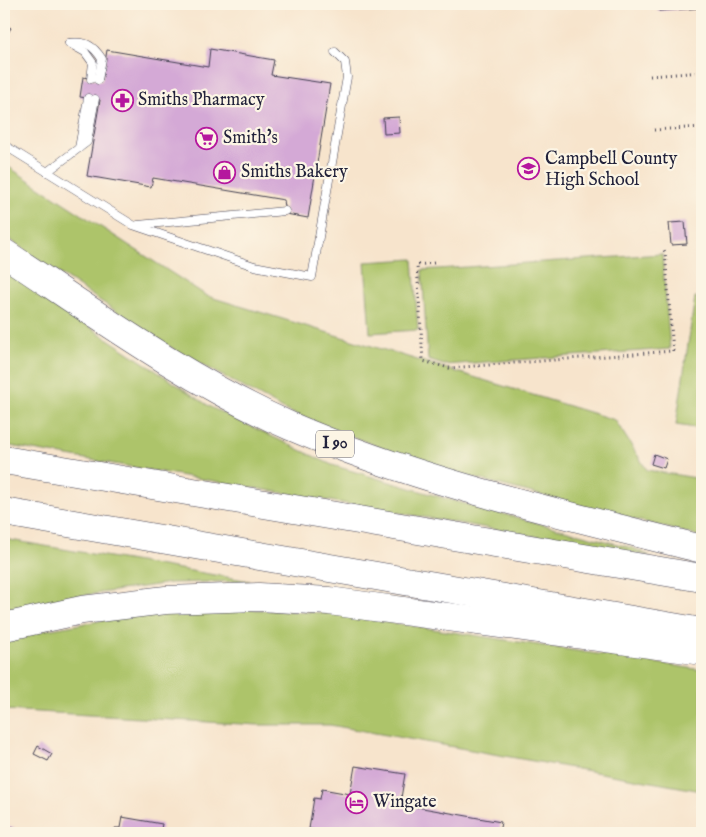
<svg xmlns="http://www.w3.org/2000/svg" width="706" height="837" font-family="'IM FELL English',serif">
<style>
.green{fill:#adc46a;stroke:#687352}
.building{fill:#d4a9d6}
.lines{fill:none;stroke-linecap:round;stroke-linejoin:round}
.lane-casing{stroke:#423f51;stroke-width:9}
.highway-casing{stroke:#423f51;stroke-width:29}
.path{stroke:#423f51;stroke-width:3;stroke-dasharray:1 4;stroke-linecap:butt}
.lane{stroke:#fff;stroke-width:8}
.highway{stroke:#fff;stroke-width:28}
.labels{text-anchor:middle;dominant-baseline:central;stroke-width:4.5;stroke-linejoin:round;paint-order:stroke}
.shield{fill:#fcf5e5;stroke:#63616e;stroke-width:1}
.shield-label{font-size:16px;font-weight:bold;fill:#22223b}
.poi-label{font-size:18px;fill:#22223b;stroke:#fcf5e5;text-anchor:start}
</style>
<rect width="100%" height="100%" fill="#fcf5e5"/>
<filter id="ink" filterUnits="userSpaceOnUse"><feTurbulence type="fractalNoise" baseFrequency=".02" numOctaves="2"/><feDisplacementMap in="SourceGraphic" scale="10" xChannelSelector="R" yChannelSelector="G"/><feConvolveMatrix kernelMatrix="1 2 1 2 8 2 1 2 1" color-interpolation-filters="sRGB"/></filter>
<filter id="wash" filterUnits="userSpaceOnUse"><feTurbulence type="fractalNoise" baseFrequency=".0096" numOctaves="4" result="noise"/><feDisplacementMap in="SourceGraphic" scale="20" xChannelSelector="R" yChannelSelector="G"/><feGaussianBlur stdDeviation="1.12" result="paint"/><feColorMatrix in="noise" values="0 0 0 0 0 0 0 0 0 0 0 0 0 0 0 0 0 1.4 0 .05"/><feComposite in="paint" operator="in"/></filter>
<g filter="url(#wash)">
<rect width="100%" height="100%" fill="#f7e4cc"/>
<!-- green -->
<g class="green">
<polygon points="4,164 207,296 615,420 647,470 702,479 702,537 428,466 287,411 175,350 31,255 4,235"/>
<polygon points="662,254 670,349 444,365 428,360 422,270"/>
<polygon points="413,259 418,330 370,333 365,262"/>
<polygon points="4,270 212,408 332,465 454,501 632,548 650,556 4,445"/>
<polygon points="695,297 702,298 702,429 676,425"/>
<polygon points="4,539 250,581 170,583 72,597 4,611"/>
<polygon points="243,609 328,613 702,670 702,791 330,725 258,725 4,710 4,640 22,634 134,615"/>
</g>
<g id="blocks">
<!-- building -->
<g class="building">
<polygon points="651,4 702,4 702,8 659,11"/>
<polygon points="4,23 11,28 4,39"/>
<polygon points="210,49 274,60 271,75 330,84 308,218 286,214 284,200 153,178 151,187 87,176 100,100 80,97 83,77 102,81 107,50 208,67"/>
<polygon points="399,117 400,133 384,134 383,118"/>
<polygon points="685,222 687,244 671,245 669,223"/>
<polygon points="654,454 667,459 664,468 651,464"/>
<polygon points="38,746 52,754 48,761 34,754"/>
<polygon points="355,766 405,774 400,804 501,822 499,833 318,833 319,830 309,829 314,798 320,799 322,789 350,794"/>
<polygon points="122,817 162,824 160,833 114,833 115,828 120,828"/>
<polygon points="4,826 14,827 13,833 4,833"/>
</g>
</g>
</g>
<g filter="url(#ink)">
<use href="#blocks" fill-opacity="0" stroke="#423f51" stroke-width="1"/>
<g class="lines">
<defs>
<g id="lane">
<path d="M69,43c17,-2 24,2 33,16l-4,21"/>
<polyline points="69,43 85,52 93,63 91,79"/>
<polyline points="4,145 133,225 254,266 312,277 347,77 345,62 335,52"/>
<polyline points="79,148 88,98"/>
<polyline points="47,172 87,142 95,99"/>
<polyline points="138,225 285,211"/>
</g>
<g id="highway">
<path d="M4,253c92,61 184,128 286,173 132,57 273,88 412,123"/>
<polyline points="4,460 702,578"/>
<polyline points="4,512 702,632"/>
<polyline points="4,627 82,610 166,600 259,597 329,601 702,651"/>
</g>
</defs>
<!-- lane casing -->
<use href="#lane" class="lane-casing"/>
<!-- highway casing -->
<use href="#highway" class="highway-casing"/>
<!-- path -->
<g class="path">
<polyline points="650,76 702,72"/>
<polyline points="654,130 702,127"/>
<polyline points="434,263 417,265 423,361 449,368 673,351 665,252 663,248"/>
</g>
<!-- lane -->
<use href="#lane" class="lane"/>
<!-- highway -->
<use href="#highway" class="highway"/>
</g>
</g>
<!-- icons -->
<defs>
<symbol id="pharmacy-ring" viewBox="-11 -11 22 22"><circle r="9.5" fill="#fcf5e5" stroke="#b5179e" stroke-width="1.5"/><path d="M-2-6h4v4h4v4h-4v4h-4v-4h-4v-4h4Z" fill="#b5179e"/></symbol>
<symbol id="supermarket-ring" viewBox="-11 -11 22 22"><circle r="9.5" fill="#fcf5e5" stroke="#b5179e" stroke-width="1.5"/><path d="M-6-5.5h2.5l.6 2H6L4.5 2H-2.5L-4.4-4H-6ZM-1.5 3.2a1.3 1.3 0 1 0 .1 0ZM3 3.2a1.3 1.3 0 1 0 .1 0Z" fill="#b5179e"/></symbol>
<symbol id="school-ring" viewBox="-11 -11 22 22"><circle r="9.5" fill="#fcf5e5" stroke="#b5179e" stroke-width="1.5"/><path d="M0-5L7-2L0 1L-7-2ZM-4 1L0 2.5L4 1V4Q0 6-4 4Z" fill="#b5179e"/></symbol>
<symbol id="shop-ring" viewBox="-11 -11 22 22"><circle r="9.5" fill="#fcf5e5" stroke="#b5179e" stroke-width="1.5"/><path d="M-5-2.5h2.3a2.7 3.5 0 0 1 5.4 0H5L5.5 6h-11ZM-1.5-2.5h3a1.5 2.3 0 0 0-3 0Z" fill="#b5179e"/></symbol>
<symbol id="hotel-ring" viewBox="-11 -11 22 22"><circle r="9.5" fill="#fcf5e5" stroke="#b5179e" stroke-width="1.5"/><path d="M-6-4.5h1.5V1H6V5H4.5V3h-9V5H-6ZM-4 0a1.8 1.8 0 1 1 3.6 0ZM.5 0V-2.5h3Q6-2.5 6 0Z" fill="#b5179e"/></symbol>
</defs>
<g fill-rule="evenodd">
<use href="#pharmacy-ring" x="110" y="88" width="25" height="25"/>
<use href="#supermarket-ring" x="194" y="126" width="25" height="25"/>
<use href="#school-ring" x="516" y="156" width="25" height="25"/>
<use href="#shop-ring" x="212" y="160" width="25" height="25"/>
<use href="#hotel-ring" x="344" y="790" width="25" height="25"/>
</g>
<g class="labels">
<!-- shield labels -->
<rect class="shield" x="316" y="430.5" width="38" height="27" rx="4"/>
<g class="shield-label">
<text x="335" y="444">I 90</text>
</g>
<!-- poi labels -->
<g class="poi-label">
<text x="138" y="100">Smiths Pharmacy</text>
<text x="223" y="138">Smith's</text>
<text x="545" y="159">Campbell County<tspan x="545" dy="21">High School</tspan></text>
<text x="241" y="172">Smiths Bakery</text>
<text x="373" y="802">Wingate</text>
</g>
</g>
<!-- margin -->
<rect width="706" height="837" fill="none" stroke="#fcf5e5" stroke-width="20"/>
</svg>
